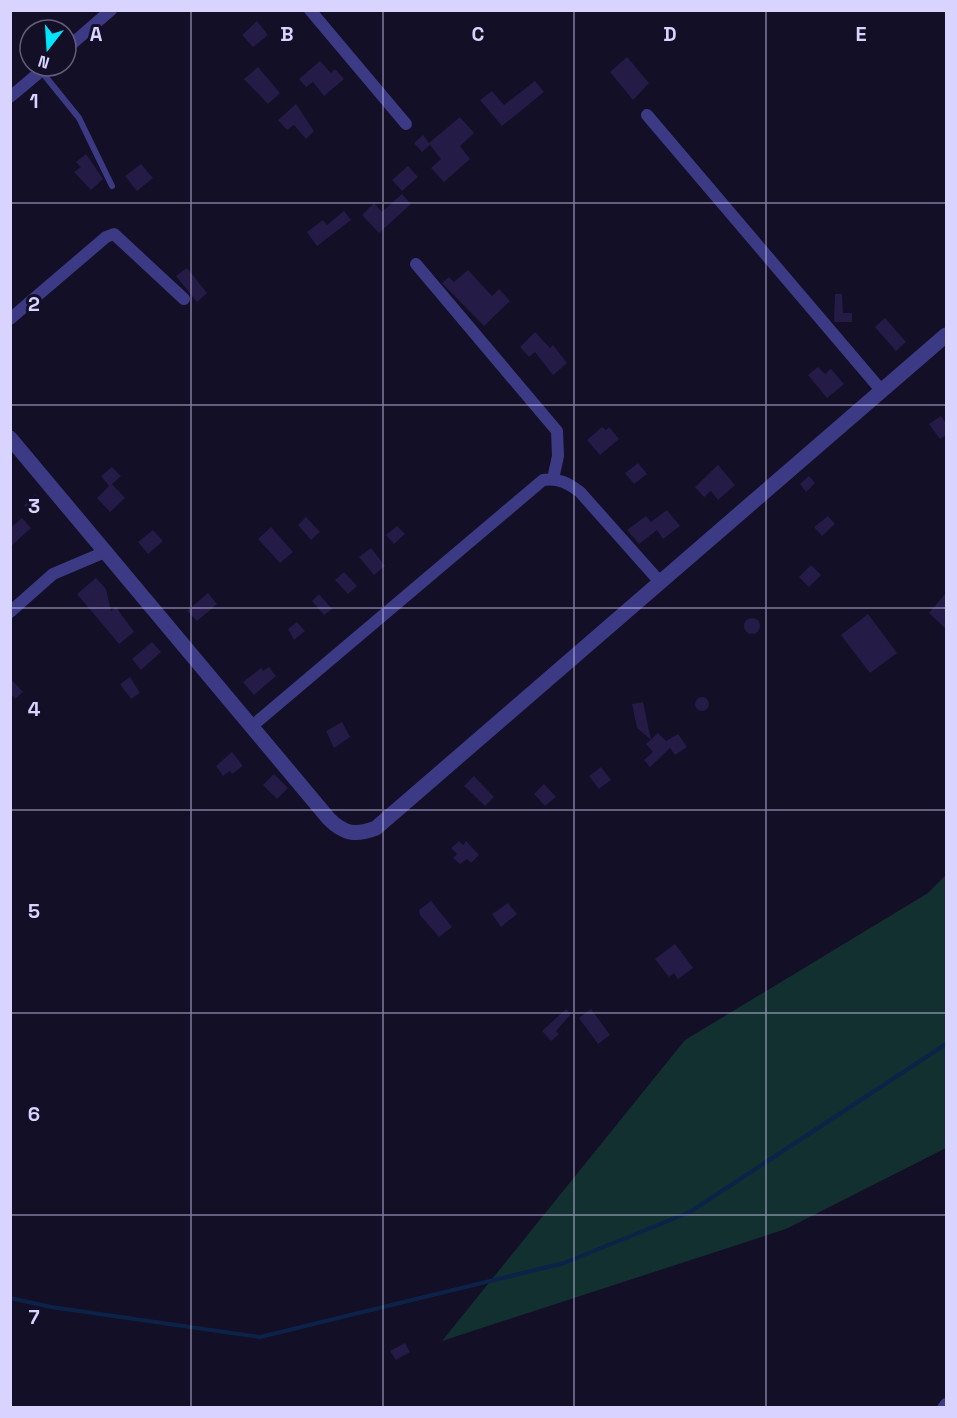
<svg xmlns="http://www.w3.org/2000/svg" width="957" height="1418" font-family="'Space Grotesk',sans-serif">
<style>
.green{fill:#12302f}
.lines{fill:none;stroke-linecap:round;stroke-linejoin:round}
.stream{stroke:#0c2248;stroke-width:4}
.building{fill:#241b47}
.service{stroke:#3d3a85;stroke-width:6}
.minor{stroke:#3d3a85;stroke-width:12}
.tertiary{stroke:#3d3a85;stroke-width:15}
.grid{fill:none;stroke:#d9d4ff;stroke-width:1.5;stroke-opacity:0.55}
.grid-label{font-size:20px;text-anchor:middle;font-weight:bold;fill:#d9d4ff;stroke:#130f26;stroke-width:6;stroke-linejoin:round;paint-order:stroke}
</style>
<rect width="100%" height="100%" fill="#130f26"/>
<!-- green -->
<polygon class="green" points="946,875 946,1148 786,1229 442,1341 685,1040 928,893"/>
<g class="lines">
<!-- stream -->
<polyline class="stream" points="10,1298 51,1307 260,1337 564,1263 690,1212 946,1044"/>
</g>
<!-- building -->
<g class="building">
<polygon points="257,21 268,35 253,47 242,35"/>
<polygon points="627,57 649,83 633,100 610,72"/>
<polygon points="320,61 331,73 335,69 344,79 324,96 313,82 306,87 299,79"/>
<polygon points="258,67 280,93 268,104 244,79"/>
<polygon points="535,81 544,92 502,126 480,100 492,91 504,105"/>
<polygon points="296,104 314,131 306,139 294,125 287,130 278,120"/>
<polygon points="460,117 474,133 460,146 470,159 444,182 431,168 441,159 430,145 422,152 414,143 423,135 429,143"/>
<polygon points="86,154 103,179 91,190 74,172 81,167 76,162"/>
<polygon points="141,164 153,178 137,191 125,176"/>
<polygon points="408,166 418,177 402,191 392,180"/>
<polygon points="402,194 411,204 379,233 362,215 374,203 382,212"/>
<polygon points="344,211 351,220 317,246 307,232 323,220 327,225"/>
<polygon points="187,268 207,293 197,302 176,276"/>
<polygon points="468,270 492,296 499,289 510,301 484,326 442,283 449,277 454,282"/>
<polygon points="835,294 842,294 843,313 852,313 852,322 834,322"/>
<polygon points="885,318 906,342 896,351 875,327"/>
<polygon points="535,332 550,348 553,345 567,363 553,375 535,352 529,357 520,347"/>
<polygon points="818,367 825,374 831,369 844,384 827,398 808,375"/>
<polygon points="941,416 946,423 946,435 940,439 929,424"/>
<polygon points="602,427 606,430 609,427 619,439 600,455 587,440"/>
<polygon points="638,463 647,474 634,484 625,473"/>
<polygon points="718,465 735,485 718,500 711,491 704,497 695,487"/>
<polygon points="112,467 121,476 112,484 125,498 110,512 97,498 109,486 101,476"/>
<polygon points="809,476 815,483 806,492 800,484"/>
<polygon points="35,495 41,502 29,512 24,505"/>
<polygon points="667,510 680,526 663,539 657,530 639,544 627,530 646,516 651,522"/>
<polygon points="828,516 835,524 822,536 814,527"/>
<polygon points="306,517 320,532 311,540 298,525"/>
<polygon points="22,518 31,528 10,547 10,528"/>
<polygon points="397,526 405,534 394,544 386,535"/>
<polygon points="271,527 293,552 280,563 258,539"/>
<polygon points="153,530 163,541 148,554 138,542"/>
<polygon points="371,548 385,566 374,575 359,557"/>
<polygon points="811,565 821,575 809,587 799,577"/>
<polygon points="344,572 357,586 348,594 335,580"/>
<polygon points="96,578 106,589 111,611 116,607 134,632 119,644 77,594"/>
<polygon points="208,593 217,604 197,621 187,611"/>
<polygon points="946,593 946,629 929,613"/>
<polygon points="319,594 332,609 324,615 312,601"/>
<polygon points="868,614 897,653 870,673 841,635"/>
<circle cx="752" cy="626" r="8"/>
<polygon points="297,622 305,631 294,640 288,629"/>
<polygon points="152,642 161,652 141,670 132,659"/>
<polygon points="269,667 276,676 254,695 243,682 261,668 263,671"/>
<polygon points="130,677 140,693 131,699 120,684"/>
<polygon points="10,678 23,692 15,699 10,693"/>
<circle cx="702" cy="704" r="7"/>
<polygon points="643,702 651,740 637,728 632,704"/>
<polygon points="342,722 350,737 334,748 326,731"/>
<polygon points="658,733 666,741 678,734 687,747 675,755 670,748 650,767 644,760 653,752 646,744"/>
<polygon points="232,752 243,766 232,774 230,771 223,776 216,766"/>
<polygon points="601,767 611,780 599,789 589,776"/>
<polygon points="274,774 288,788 277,799 263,785"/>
<polygon points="474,776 494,797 485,806 464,786"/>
<polygon points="544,784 556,797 545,806 534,794"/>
<polygon points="459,841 463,845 466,841 479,855 471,863 467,859 460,864 453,858 457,854 451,848"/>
<polygon points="431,901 452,927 439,937 420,915 419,910"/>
<polygon points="508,903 517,914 501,927 492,914"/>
<polygon points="675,944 693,968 678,979 674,973 669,977 655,959"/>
<polygon points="566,1009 571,1014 556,1031 559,1034 551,1041 542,1031"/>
<polygon points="591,1009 610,1035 598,1044 579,1018"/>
<polygon points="405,1343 410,1352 396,1360 390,1351"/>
</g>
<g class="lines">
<!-- service -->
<polyline class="service" points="41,71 79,118 112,186"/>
<!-- minor -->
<g class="minor">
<polyline points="310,10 406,124"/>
<polyline points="66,49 111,10"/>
<polyline points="10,97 47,66"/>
<polyline points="647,115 881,390"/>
<polyline points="416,264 557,431 558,456 553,479"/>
<polyline points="10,319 106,237 114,234 184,299"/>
<polyline points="10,612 53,574 105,552"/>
<path d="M251,727l292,-247c16,-2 25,3 37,12l80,90"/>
<polyline points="943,1408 946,1404"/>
</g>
<!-- tertiary -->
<path class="tertiary" d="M10,438l319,381c15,15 27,17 47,9l570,-493"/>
</g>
<!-- grid -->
<path class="grid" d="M191,10v1398M383,10v1398M574,10v1398M766,10v1398M10,203h936M10,405h936M10,608h936M10,810h936M10,1013h936M10,1215h936"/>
<g class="grid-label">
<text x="96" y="41">A</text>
<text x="287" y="41">B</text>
<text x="478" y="41">C</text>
<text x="670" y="41">D</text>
<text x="861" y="41">E</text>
<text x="34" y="108">1</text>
<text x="34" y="311">2</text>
<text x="34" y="513">3</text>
<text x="34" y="716">4</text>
<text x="34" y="918">5</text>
<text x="34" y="1121">6</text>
<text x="34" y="1324">7</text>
</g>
<!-- border -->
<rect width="957" height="1418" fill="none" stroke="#d9d4ff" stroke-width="24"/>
<!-- north arrow -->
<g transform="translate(48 48) rotate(197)"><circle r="28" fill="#130f26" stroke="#625e7d" stroke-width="1.5"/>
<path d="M0-4.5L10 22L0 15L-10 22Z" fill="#00e5ff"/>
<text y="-9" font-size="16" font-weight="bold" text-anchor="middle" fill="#d9d4ff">N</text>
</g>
</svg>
